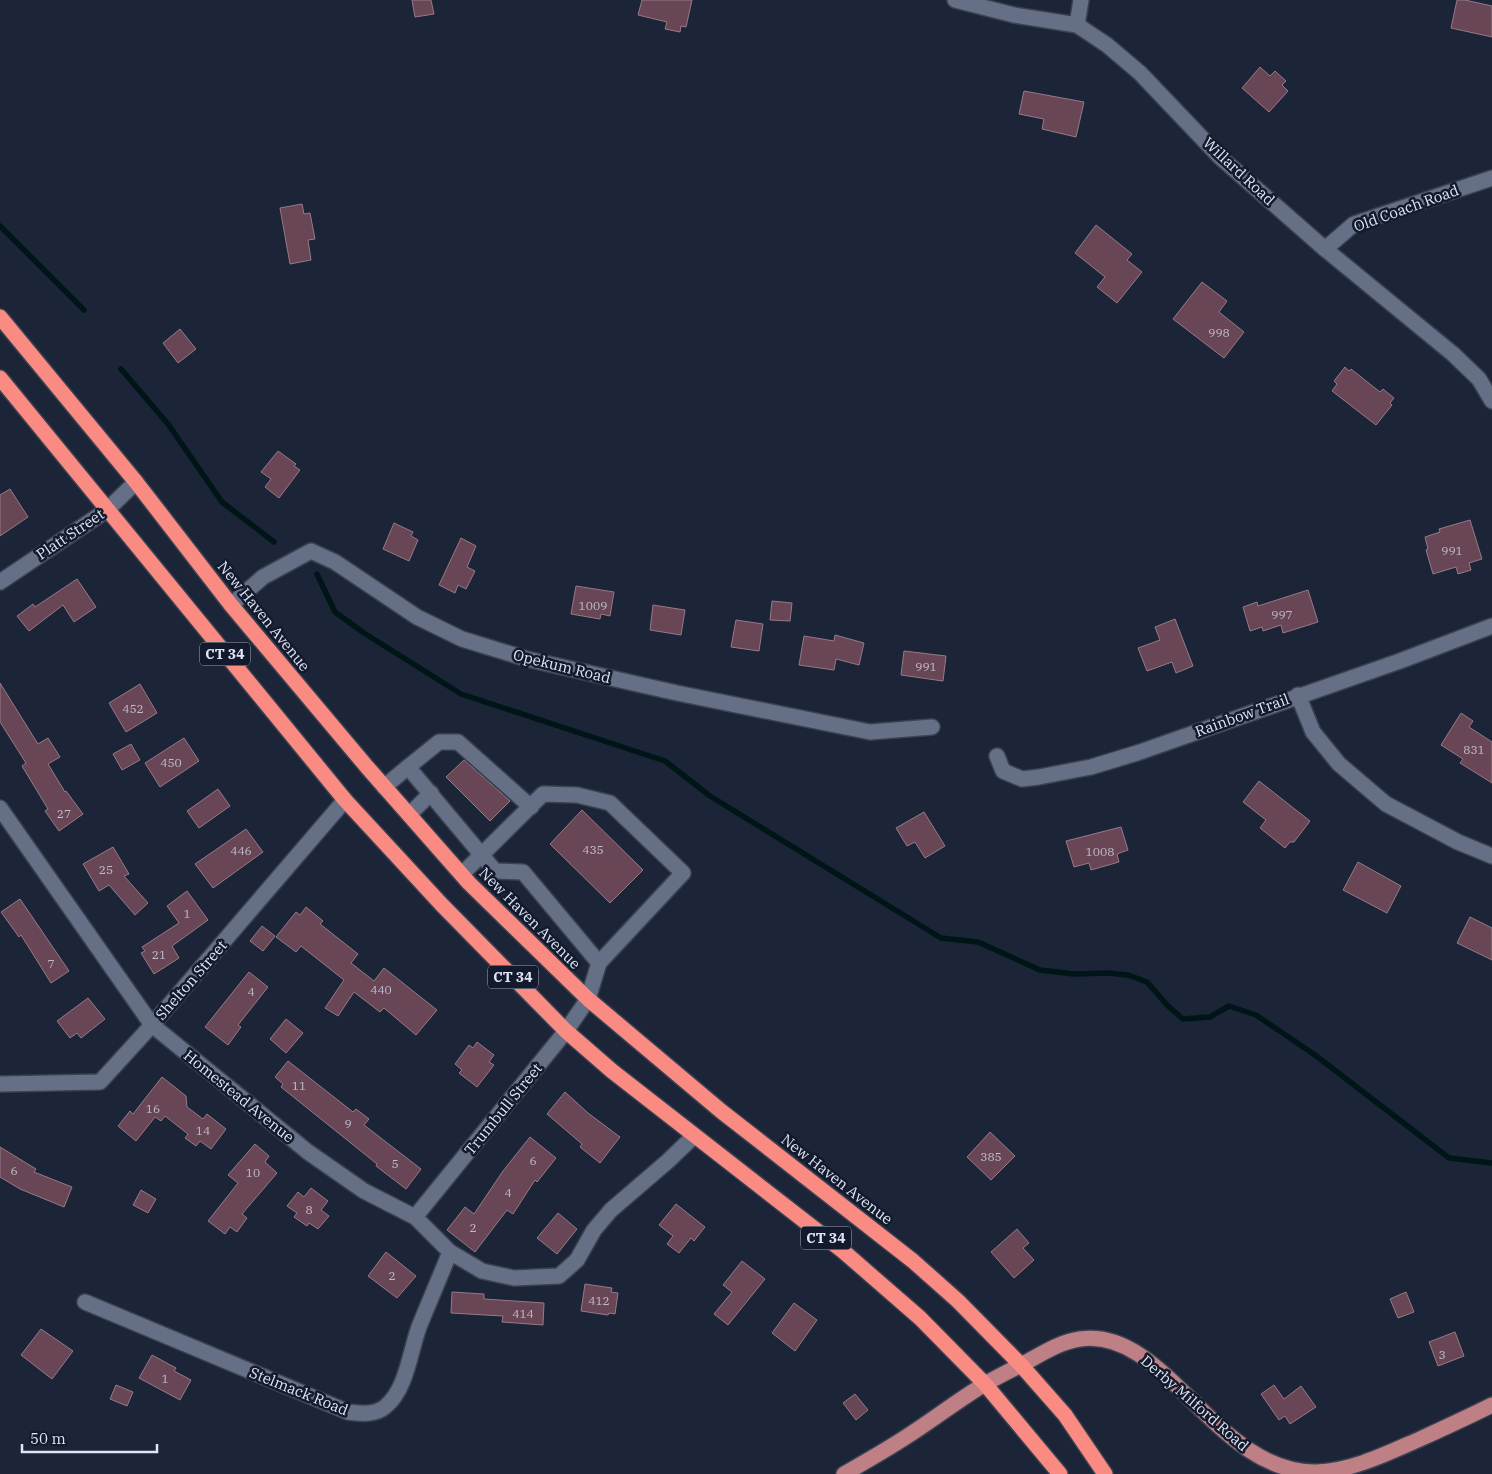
<svg xmlns="http://www.w3.org/2000/svg" width="1492" height="1474" font-family="'IBM Plex Serif',serif">
<style>
.lines{fill:none;stroke-linecap:round;stroke-linejoin:round}
.stream{stroke:#001517;stroke-width:5.5}
.building{fill:#684656;stroke:#967a86}
.minor-casing{stroke:#3b4151;stroke-width:18}
.major-casing{stroke:#3b4151;stroke-width:18}
.highway-casing{stroke:#3b4151;stroke-width:18}
.minor{stroke:#656f85;stroke-width:15}
.major{stroke:#be8084;stroke-width:15}
.highway{stroke:#fa8b83;stroke-width:15}
.labels{text-anchor:middle;dominant-baseline:central;stroke-width:5;stroke-linejoin:round;paint-order:stroke}
.number-label{font-size:12px;fill:#c1bdcb}
.shield{fill:#131a2d;stroke:#a2a8b7;stroke-width:1}
.shield-label{font-size:14px;font-weight:bold;fill:#dfe5f2}
.street-label{font-size:15px;fill:#dfe5f2;stroke:#131a2d}
</style>
<rect width="100%" height="100%" fill="#1c2437"/>
<g class="lines">
<!-- stream -->
<g class="stream">
<polyline points="0,226 84,310"/>
<polyline points="121,369 168,424 222,502 274,542"/>
<polyline points="317,574 335,612 364,633 461,694 665,761 710,796 941,938 978,942 1040,970 1074,974 1108,973 1128,975 1147,982 1168,1006 1183,1019 1210,1017 1229,1006 1256,1015 1315,1055 1449,1158 1492,1163"/>
</g>
</g>
<!-- building -->
<g class="building">
<polygon points="412,0 431,0 434,14 415,17"/>
<polygon points="642,0 692,0 686,27 681,26 680,32 665,29 667,22 638,15"/>
<polygon points="1457,0 1465,0 1492,6 1492,37 1451,28"/>
<polygon points="1260,67 1270,76 1275,71 1286,81 1282,85 1288,91 1269,112 1242,88"/>
<polygon points="1024,91 1084,102 1076,137 1042,129 1044,119 1019,114"/>
<polygon points="302,204 304,214 310,213 315,239 308,240 311,260 290,264 280,208"/>
<polygon points="1096,225 1132,254 1127,260 1142,272 1117,303 1097,287 1105,277 1075,253"/>
<polygon points="1202,282 1227,301 1219,312 1244,332 1224,358 1173,319"/>
<polygon points="180,329 196,349 178,363 163,343"/>
<polygon points="1345,367 1349,371 1351,369 1380,392 1383,389 1394,398 1390,403 1392,405 1376,425 1332,391 1337,384 1334,381"/>
<polygon points="278,451 296,464 294,466 300,470 279,498 265,487 271,479 261,472"/>
<polygon points="10,489 28,517 0,536 0,495"/>
<polygon points="1470,520 1482,559 1469,563 1471,570 1458,574 1456,567 1433,574 1426,550 1428,549 1425,537 1440,532 1439,529"/>
<polygon points="394,523 413,532 411,536 418,540 409,561 383,549"/>
<polygon points="461,538 476,546 467,567 475,571 466,589 458,585 455,593 439,585"/>
<polygon points="77,579 96,607 74,622 63,605 29,631 17,616 33,604 35,607"/>
<polygon points="576,586 614,592 610,616 601,614 600,619 571,614"/>
<polygon points="1308,590 1318,622 1283,633 1281,625 1263,631 1262,627 1250,631 1243,607 1257,602 1258,606"/>
<polygon points="772,601 792,603 790,621 770,620"/>
<polygon points="653,605 685,610 681,635 650,630"/>
<polygon points="1175,619 1193,666 1176,673 1172,662 1147,671 1138,648 1160,640 1155,627"/>
<polygon points="736,620 763,624 759,651 731,647"/>
<polygon points="835,635 864,643 859,665 836,659 834,670 799,665 804,636 834,641"/>
<polygon points="904,651 946,656 943,681 901,675"/>
<polygon points="0,683 38,744 48,738 60,757 48,764 65,792 66,791 83,814 59,831 45,811 48,809 22,766 26,763 0,722"/>
<polygon points="140,684 157,713 126,732 109,703"/>
<polygon points="1461,713 1473,721 1469,727 1492,742 1492,783 1460,763 1463,759 1441,745"/>
<polygon points="184,738 199,761 160,787 145,763"/>
<polygon points="131,744 140,760 122,770 113,754"/>
<polygon points="464,760 510,801 490,821 446,777"/>
<polygon points="1259,781 1310,821 1294,842 1290,842 1285,848 1260,828 1266,820 1243,802"/>
<polygon points="218,789 230,806 199,828 187,811"/>
<polygon points="582,810 643,870 610,903 550,844"/>
<polygon points="924,812 945,846 925,858 915,842 907,846 896,828"/>
<polygon points="1121,827 1128,850 1117,854 1119,862 1091,870 1089,863 1074,867 1066,841"/>
<polygon points="246,829 263,852 213,888 195,864"/>
<polygon points="113,847 129,874 124,876 148,903 135,915 109,885 99,891 83,864"/>
<polygon points="1358,862 1401,886 1387,913 1343,890"/>
<polygon points="187,891 208,920 172,946 179,958 154,974 141,953 145,951 142,947 179,923 167,906"/>
<polygon points="20,899 69,971 51,983 21,935 19,937 1,912"/>
<polygon points="306,907 323,921 320,924 358,954 351,963 374,981 384,968 437,1010 416,1035 384,1008 380,1012 354,992 338,1016 325,1008 344,980 301,946 296,952 276,937 296,912 300,915"/>
<polygon points="1470,917 1492,928 1492,960 1457,943"/>
<polygon points="262,926 275,936 263,951 250,941"/>
<polygon points="249,972 268,987 238,1025 241,1027 228,1045 205,1027"/>
<polygon points="88,998 105,1019 81,1038 77,1033 70,1038 57,1021"/>
<polygon points="286,1019 303,1033 286,1053 270,1039"/>
<polygon points="477,1042 494,1055 489,1062 494,1065 477,1087 459,1073 462,1070 455,1064 469,1045 473,1048"/>
<polygon points="288,1061 353,1112 356,1109 369,1119 364,1125 421,1169 406,1189 376,1166 377,1164 281,1087 283,1084 275,1077"/>
<polygon points="162,1077 186,1096 187,1107 203,1119 207,1114 226,1129 211,1149 200,1141 196,1146 185,1138 188,1134 165,1116 161,1121 155,1117 136,1141 118,1126 130,1111 133,1114"/>
<polygon points="565,1092 588,1113 620,1137 600,1163 580,1147 582,1144 547,1114"/>
<polygon points="990,1132 1015,1156 991,1180 967,1157"/>
<polygon points="530,1137 556,1158 537,1182 535,1180 513,1214 507,1210 475,1252 447,1230 465,1207 474,1214 503,1171"/>
<polygon points="255,1144 269,1156 265,1162 277,1173 242,1214 247,1218 237,1232 230,1227 225,1234 208,1221 238,1183 228,1175"/>
<polygon points="0,1147 36,1169 34,1172 72,1187 64,1207 20,1189 0,1177"/>
<polygon points="311,1188 328,1201 321,1210 329,1216 318,1229 309,1223 307,1226 294,1217 297,1213 287,1206 298,1192 304,1197"/>
<polygon points="141,1190 156,1199 148,1213 133,1205"/>
<polygon points="676,1204 705,1227 694,1241 691,1238 679,1253 667,1244 673,1236 659,1225"/>
<polygon points="558,1213 577,1229 557,1254 537,1238"/>
<polygon points="1017,1229 1029,1243 1023,1248 1034,1260 1014,1278 991,1252"/>
<polygon points="386,1252 416,1276 397,1298 368,1276"/>
<polygon points="742,1261 765,1279 728,1325 714,1314 732,1292 723,1285"/>
<polygon points="585,1284 612,1288 611,1292 618,1293 615,1314 609,1313 608,1315 581,1311"/>
<polygon points="452,1292 484,1294 484,1299 544,1303 543,1325 502,1322 503,1316 451,1313"/>
<polygon points="1406,1292 1414,1312 1398,1318 1390,1299"/>
<polygon points="794,1303 817,1320 795,1351 772,1333"/>
<polygon points="41,1329 73,1351 52,1379 21,1355"/>
<polygon points="1455,1332 1464,1356 1438,1366 1429,1342"/>
<polygon points="152,1355 176,1368 174,1371 191,1380 180,1400 139,1378"/>
<polygon points="116,1385 133,1392 127,1406 110,1399"/>
<polygon points="1274,1385 1284,1399 1301,1386 1316,1407 1290,1424 1285,1416 1279,1420 1261,1394"/>
<polygon points="855,1394 868,1410 856,1420 843,1403"/>
</g>
<g class="lines">
<defs>
<g id="minor">
<polyline points="955,0 1014,15 1077,25 1107,45 1140,73 1220,157 1325,249 1453,354 1479,379 1492,401"/>
<polyline points="1077,25 1081,0"/>
<polyline points="1325,249 1354,224 1492,178"/>
<polyline points="0,582 107,510 136,482"/>
<polyline points="231,605 263,577 311,551 335,562 417,617 462,639 527,659 677,693 870,732 932,727"/>
<polyline points="1298,695 1313,732 1339,764 1386,804 1458,842 1492,856"/>
<polyline points="997,756 1003,771 1022,779 1039,777 1091,767 1137,753 1400,661 1492,626"/>
<polyline points="384,787 408,767"/>
<polyline points="531,807 458,742 439,742 408,767 495,871 523,872 599,963"/>
<polyline points="0,808 152,1025 308,1152 364,1191 415,1217 450,1252 482,1271 514,1278 559,1276 577,1260 594,1230 611,1210 668,1161 694,1136"/>
<polyline points="409,815 431,793"/>
<polyline points="0,1084 100,1082 152,1025 345,800"/>
<polyline points="415,1217 566,1031 588,999 599,963 683,873 610,803 577,795 543,794 462,874"/>
<path d="M85,1302l263,110c13,2 27,3 37,-5 22,-18 25,-56 34,-80 10,-25 21,-50 31,-75"/>
</g>
<path id="major" d="M844,1474c21,-12 42,-24 62,-37 27,-17 52,-37 79,-53 12,-7 24,-13 36,-19 19,-10 38,-23 59,-26 86,-13 135,134 236,133 36,-1 72,-19 104,-33 24,-11 48,-22 72,-34"/>
<g id="highway">
<polyline points="0,317 136,482 231,605 367,767 469,883 588,999 721,1111 913,1261 958,1301 1021,1365 1065,1415 1105,1474"/>
<polyline points="0,378 345,800 442,905 566,1031 612,1071 843,1251 920,1318 985,1384 1060,1474"/>
</g>
</defs>
<!-- minor casing -->
<use href="#minor" class="minor-casing"/>
<!-- major casing -->
<use href="#major" class="major-casing"/>
<!-- highway casing -->
<use href="#highway" class="highway-casing"/>
<!-- minor -->
<use href="#minor" class="minor"/>
<!-- major -->
<use href="#major" class="major"/>
<!-- highway -->
<use href="#highway" class="highway"/>
</g>
<g class="labels">
<!-- number labels -->
<g class="number-label">
<text x="1219" y="332">998</text>
<text x="1452" y="550">991</text>
<text x="593" y="605">1009</text>
<text x="1282" y="614">997</text>
<text x="926" y="666">991</text>
<text x="133" y="708">452</text>
<text x="1474" y="749">831</text>
<text x="171" y="762">450</text>
<text x="64" y="813">27</text>
<text x="593" y="849">435</text>
<text x="241" y="850">446</text>
<text x="1100" y="851">1008</text>
<text x="106" y="869">25</text>
<text x="187" y="913">1</text>
<text x="159" y="954">21</text>
<text x="51" y="963">7</text>
<text x="381" y="989">440</text>
<text x="251" y="991">4</text>
<text x="299" y="1085">11</text>
<text x="153" y="1108">16</text>
<text x="348" y="1123">9</text>
<text x="203" y="1130">14</text>
<text x="991" y="1156">385</text>
<text x="533" y="1160">6</text>
<text x="395" y="1163">5</text>
<text x="14" y="1170">6</text>
<text x="253" y="1172">10</text>
<text x="508" y="1192">4</text>
<text x="309" y="1209">8</text>
<text x="473" y="1227">2</text>
<text x="392" y="1275">2</text>
<text x="599" y="1300">412</text>
<text x="523" y="1313">414</text>
<text x="1442" y="1354">3</text>
<text x="165" y="1378">1</text>
</g>
<!-- shield labels -->
<g class="shield">
<rect x="200" y="642.5" width="50" height="23" rx="4"/>
<rect x="488" y="965.5" width="50" height="23" rx="4"/>
<rect x="801" y="1226.5" width="50" height="23" rx="4"/>
</g>
<g class="shield-label">
<text x="225" y="654">CT 34</text>
<text x="513" y="977">CT 34</text>
<text x="826" y="1238">CT 34</text>
</g>
<!-- street labels -->
<g class="street-label">
<text transform="translate(1239 171) rotate(43)">Willard Road</text>
<text transform="translate(1406 208) rotate(-20)">Old Coach Road</text>
<text transform="translate(70 534) rotate(-34)">Platt Street</text>
<text transform="translate(264 616) rotate(51)">New Haven Avenue</text>
<text transform="translate(562 666) rotate(14)">Opekum Road</text>
<text transform="translate(1242 715) rotate(-20)">Rainbow Trail</text>
<text transform="translate(530 918) rotate(45)">New Haven Avenue</text>
<text transform="translate(191 980) rotate(-49)">Shelton Street</text>
<text transform="translate(239 1096) rotate(39)">Homestead Avenue</text>
<text transform="translate(503 1109) rotate(-51)">Trumbull Street</text>
<text transform="translate(837 1179) rotate(38)">New Haven Avenue</text>
<text transform="translate(299 1391) rotate(22)">Stelmack Road</text>
<text transform="translate(1195 1403) rotate(41)">Derby Milford Road</text>
</g>
</g>
<!-- scale -->
<path d="M22 1444v8h135v-8" fill="none" stroke="#dfe5f2" stroke-width="2.5"/>
<text x="30" y="1444" font-size="15" fill="#dfe5f2" stroke="#131a2d" stroke-width="4" paint-order="stroke">50 m</text>
</svg>
